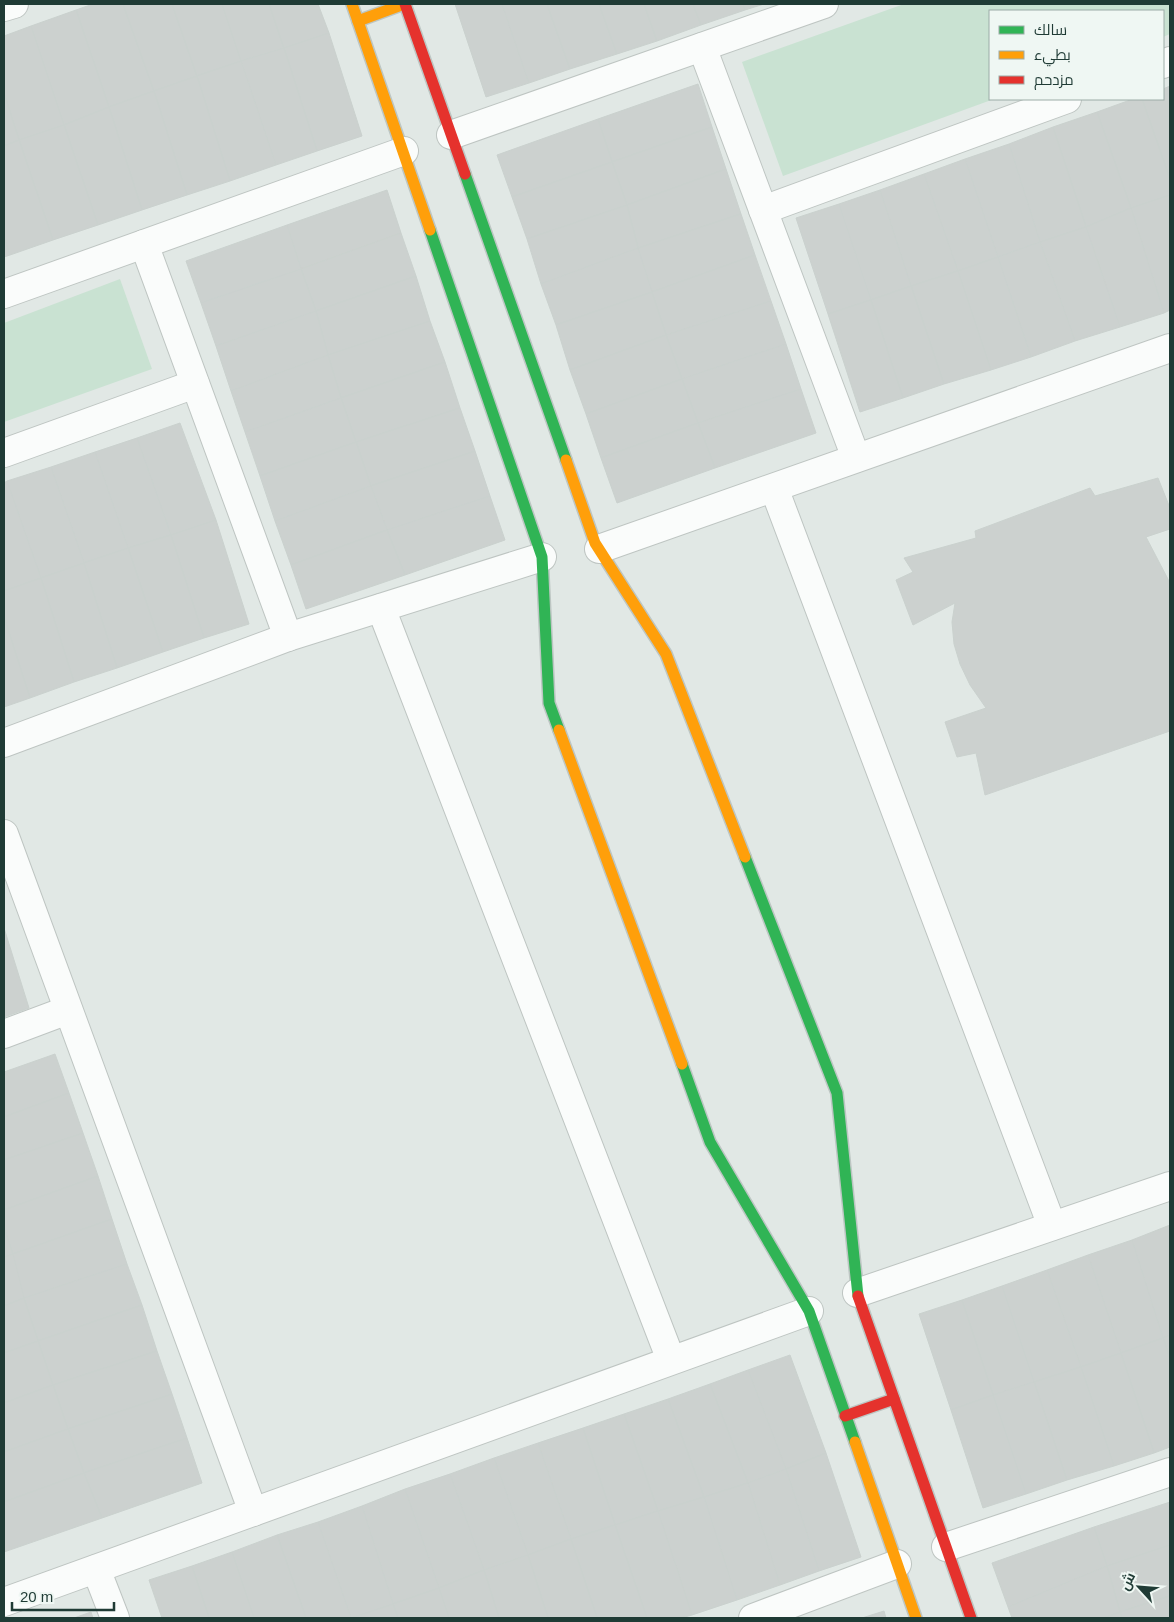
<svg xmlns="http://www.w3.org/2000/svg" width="1174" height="1622" font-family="Arial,Cairo,sans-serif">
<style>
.green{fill:#c9e2d2}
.building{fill:#ccd1cf;stroke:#cad1ce}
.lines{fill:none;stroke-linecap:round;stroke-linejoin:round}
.street-casing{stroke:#bec5c2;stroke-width:30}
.fast-casing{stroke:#bdc6c3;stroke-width:14}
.slow-casing{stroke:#bdc6c3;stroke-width:14}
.jam-casing{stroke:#bdc6c3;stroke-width:14}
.street{stroke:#fafcfb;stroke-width:28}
.fast{stroke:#30b455;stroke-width:11}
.slow{stroke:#ff9f0a;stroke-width:11}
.jam{stroke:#e5322d;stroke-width:11}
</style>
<rect width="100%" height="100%" fill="#e1e8e5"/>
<!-- green -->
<g class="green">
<polygon points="904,4 1170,4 1170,34 1163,37 1163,11 990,11 990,99 994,99 783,176 742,62"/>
<polygon points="120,279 152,369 4,422 4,323"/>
</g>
<!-- building -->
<g class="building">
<polygon points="93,4 123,4 154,91 109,107 76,10"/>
<polygon points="123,4 172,4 197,76 154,91"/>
<polygon points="172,4 222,4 241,61 197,76"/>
<polygon points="222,4 269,4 284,48 241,61"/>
<polygon points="269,4 318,4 329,33 284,48"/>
<polygon points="455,4 502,4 529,83 486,97"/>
<polygon points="502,4 547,4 570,69 529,83"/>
<polygon points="547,4 599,4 617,54 570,69"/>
<polygon points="599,4 644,4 657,41 617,54"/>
<polygon points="644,4 693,4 701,25 657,41"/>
<polygon points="693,4 743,4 745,10 701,25"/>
<polygon points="743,4 764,4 745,10"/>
<polygon points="76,10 109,107 64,125 31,26"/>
<polygon points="31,26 64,125 19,140 4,93 4,36"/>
<polygon points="329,33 362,136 317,151 284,48"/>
<polygon points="284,48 317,151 276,165 241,61"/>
<polygon points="241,61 276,165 230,181 197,76"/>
<polygon points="197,76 230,181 187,195 154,91"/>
<polygon points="698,84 712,127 612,162 598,119"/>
<polygon points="1170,86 1170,179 1142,99 1163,99 1163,89"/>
<polygon points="154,91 187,195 142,210 109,107"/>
<polygon points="4,93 19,140 4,146"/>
<polygon points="1133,99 1142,99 1170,179 1170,195 1131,208 1097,112"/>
<polygon points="109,107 142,210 98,225 64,125"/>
<polygon points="1097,112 1131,208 1086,227 1053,127"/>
<polygon points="598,119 612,162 512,197 497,155"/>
<polygon points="64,125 98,225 53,240 19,140"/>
<polygon points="712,127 726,169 627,205 612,162"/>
<polygon points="1053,127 1086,227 1040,242 1009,144"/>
<polygon points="19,140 53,240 10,255 4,237 4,146"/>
<polygon points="1009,144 1040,242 998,257 965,159"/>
<polygon points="965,159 998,257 958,271 924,174"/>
<polygon points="612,162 627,205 527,239 512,197"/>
<polygon points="726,169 741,214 638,248 627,205"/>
<polygon points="924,174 958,271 911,286 880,190"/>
<polygon points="387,190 401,233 301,269 287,225"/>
<polygon points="880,190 911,286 871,300 839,204"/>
<polygon points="1170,195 1170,310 1164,313 1131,208"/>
<polygon points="839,204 871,300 828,314 796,218"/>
<polygon points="627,205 638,248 541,284 527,239"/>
<polygon points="1131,208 1164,313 1120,327 1086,227"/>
<polygon points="741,214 755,255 652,292 638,248"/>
<polygon points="287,225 301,269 201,303 186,261"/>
<polygon points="1086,227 1120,327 1075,341 1040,242"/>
<polygon points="401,233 416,276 316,311 301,269"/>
<polygon points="4,237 10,255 4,257"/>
<polygon points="1040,242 1075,341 1031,357 998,257"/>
<polygon points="638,248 652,292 556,325 541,284"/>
<polygon points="755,255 771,301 666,335 652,292"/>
<polygon points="998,257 1031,357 991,370 958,271"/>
<polygon points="301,269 316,311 216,346 201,303"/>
<polygon points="958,271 991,370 944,384 911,286"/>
<polygon points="416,276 430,321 328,355 316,311"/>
<polygon points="911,286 944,384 903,398 871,300"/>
<polygon points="652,292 666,335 570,370 556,325"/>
<polygon points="871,300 903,398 860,412 828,314"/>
<polygon points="771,301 786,344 682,379 666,335"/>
<polygon points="316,311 328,355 231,391 216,346"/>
<polygon points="430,321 445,362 341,398 328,355"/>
<polygon points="666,335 682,379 586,414 570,370"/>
<polygon points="786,344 801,389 698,423 682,379"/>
<polygon points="328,355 341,398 245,432 231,391"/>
<polygon points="445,362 460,408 356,442 341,398"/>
<polygon points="682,379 698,423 601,458 586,414"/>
<polygon points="801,389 816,433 715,468 698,423"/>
<polygon points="341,398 356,442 260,476 245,432"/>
<polygon points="460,408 475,451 371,486 356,442"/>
<polygon points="180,423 216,520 171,535 137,438"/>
<polygon points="698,423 715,468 617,503 601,458"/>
<polygon points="137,438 171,535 128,548 95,452"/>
<polygon points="356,442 371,486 275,521 260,476"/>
<polygon points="475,451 490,496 387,530 371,486"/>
<polygon points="95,452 128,548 84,563 51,467"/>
<polygon points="51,467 84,563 41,578 7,481"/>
<polygon points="1158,478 1170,508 1170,529 1146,537 1170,583 1170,731 985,795 976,753 957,757 945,722 986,708 970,685 960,664 954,644 952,622 955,603 913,625 896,580 913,572 904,558 976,538 975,531 1090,488 1095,496"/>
<polygon points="7,481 41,578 4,591 4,483"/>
<polygon points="371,486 387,530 291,565 275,521"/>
<polygon points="490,496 505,540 405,575 387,530"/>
<polygon points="216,520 249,624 204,638 171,535"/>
<polygon points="387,530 405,575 306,609 291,565"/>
<polygon points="171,535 204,638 163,652 128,548"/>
<polygon points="128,548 163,652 117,668 84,563"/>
<polygon points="84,563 117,668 74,682 41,578"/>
<polygon points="41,578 74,682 30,698 4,617 4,591"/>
<polygon points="4,617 30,698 4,707"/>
<polygon points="4,928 29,1008 4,1017"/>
<polygon points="55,1054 69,1093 4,1117 4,1072"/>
<polygon points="69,1093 83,1133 4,1160 4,1117"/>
<polygon points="83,1133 98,1176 4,1210 4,1160"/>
<polygon points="98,1176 112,1219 13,1254 4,1228 4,1210"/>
<polygon points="112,1219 127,1264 24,1298 13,1254"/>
<polygon points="1170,1225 1170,1335 1163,1338 1132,1240"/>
<polygon points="4,1228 13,1254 4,1257"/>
<polygon points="1132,1240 1163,1338 1121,1353 1088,1255"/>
<polygon points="13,1254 24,1298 4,1306 4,1257"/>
<polygon points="1088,1255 1121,1353 1081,1367 1047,1270"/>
<polygon points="127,1264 142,1305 38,1341 24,1298"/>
<polygon points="1047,1270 1081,1367 1034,1382 1002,1286"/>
<polygon points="1002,1286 1034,1382 993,1395 962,1300"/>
<polygon points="24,1298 38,1341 4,1353 4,1306"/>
<polygon points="962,1300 993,1395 951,1410 919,1314"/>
<polygon points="142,1305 157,1351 53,1385 38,1341"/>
<polygon points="1170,1335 1170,1358 1163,1338"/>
<polygon points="1163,1338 1170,1358 1170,1447 1154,1453 1121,1353"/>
<polygon points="38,1341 53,1385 4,1403 4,1353"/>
<polygon points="157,1351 172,1394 68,1429 53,1385"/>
<polygon points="1121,1353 1154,1453 1114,1466 1081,1367"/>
<polygon points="790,1355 826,1453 786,1469 748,1370"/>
<polygon points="1081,1367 1114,1466 1067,1480 1034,1382"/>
<polygon points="748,1370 786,1469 748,1483 710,1384"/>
<polygon points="1034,1382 1067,1480 1026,1494 993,1395"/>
<polygon points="710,1384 748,1483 704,1497 668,1399"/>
<polygon points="53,1385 68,1429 4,1452 4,1403"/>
<polygon points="172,1394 187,1438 84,1473 68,1429"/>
<polygon points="993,1395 1026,1494 983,1508 951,1410"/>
<polygon points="668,1399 704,1497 658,1511 624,1414"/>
<polygon points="624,1414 658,1511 615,1525 583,1428"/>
<polygon points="583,1428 615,1525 571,1539 538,1443"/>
<polygon points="68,1429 84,1473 4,1502 4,1452"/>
<polygon points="187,1438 202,1483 102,1518 84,1473"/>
<polygon points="538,1443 571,1539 528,1555 494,1458"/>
<polygon points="826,1453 861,1557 819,1571 786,1469"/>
<polygon points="494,1458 528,1555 484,1570 450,1474"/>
<polygon points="786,1469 819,1571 780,1585 748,1483"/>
<polygon points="84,1473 102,1518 4,1552 4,1502"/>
<polygon points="450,1474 484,1570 439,1588 405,1489"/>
<polygon points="748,1483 780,1585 737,1600 704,1497"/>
<polygon points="405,1489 439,1588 393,1604 362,1506"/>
<polygon points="704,1497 737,1600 692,1615 658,1511"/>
<polygon points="1170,1502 1170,1545 1107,1566 1094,1527"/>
<polygon points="362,1506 393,1604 351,1618 318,1522"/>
<polygon points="658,1511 692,1615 681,1618 647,1618 615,1525"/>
<polygon points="318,1522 351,1618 306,1618 277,1535"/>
<polygon points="615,1525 647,1618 597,1618 571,1539"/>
<polygon points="1094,1527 1107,1566 1008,1607 992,1563"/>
<polygon points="277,1535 306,1618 254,1618 232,1552"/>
<polygon points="571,1539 597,1618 548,1618 528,1555"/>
<polygon points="1170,1545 1170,1596 1120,1612 1107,1566"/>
<polygon points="232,1552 254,1618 209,1618 192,1566"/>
<polygon points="528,1555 548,1618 499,1618 484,1570"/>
<polygon points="192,1566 209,1618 162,1618 149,1580"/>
<polygon points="1107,1566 1120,1612 1104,1618 1012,1618 1008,1607"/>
<polygon points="484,1570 499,1618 449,1618 439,1588"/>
<polygon points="439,1588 449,1618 398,1618 393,1604"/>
<polygon points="1170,1596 1170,1618 1122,1618 1120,1612"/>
<polygon points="393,1604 398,1618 352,1618"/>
<polygon points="884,1611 886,1618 862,1618"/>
<polygon points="91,1612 93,1618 74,1618"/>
<polygon points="1120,1612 1122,1618 1104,1618"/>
</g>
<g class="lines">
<defs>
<g id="street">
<polyline points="4,7 14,4"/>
<polyline points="702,47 856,458"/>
<polyline points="1163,64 1170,61"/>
<polyline points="451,135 824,4"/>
<polyline points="763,210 1067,99"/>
<polyline points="144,244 288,637"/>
<polyline points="4,294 404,151"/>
<polyline points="4,453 195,384"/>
<polyline points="774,488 1052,1226"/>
<polyline points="599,549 1170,348"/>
<polyline points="381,608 671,1360"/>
<polyline points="4,743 288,637 542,557"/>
<polyline points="4,834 253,1512"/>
<polyline points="4,1034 68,1010"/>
<polyline points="857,1293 1170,1186"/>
<polyline points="946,1547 1170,1472"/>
<polyline points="96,1569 115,1618"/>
<polyline points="4,1602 809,1311"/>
<polyline points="753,1618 897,1564"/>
</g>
<g id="fast">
<polyline points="465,174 566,460"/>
<polyline points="430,230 542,557 549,703 559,730"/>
<polyline points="745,857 837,1093 858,1296"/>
<polyline points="682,1064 710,1142 809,1311 855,1442"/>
</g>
<g id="slow">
<polyline points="352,4 430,230"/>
<polyline points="358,21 404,4"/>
<polyline points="566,460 595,543 666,654 745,857"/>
<polyline points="559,730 682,1064"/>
<polyline points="855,1442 916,1618"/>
</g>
<g id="jam">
<polyline points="405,4 465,174"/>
<polyline points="858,1296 971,1618"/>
<polyline points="845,1416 894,1399"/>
</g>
</defs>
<!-- street casing -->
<use href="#street" class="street-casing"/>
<!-- fast casing -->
<use href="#fast" class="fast-casing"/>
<!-- slow casing -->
<use href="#slow" class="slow-casing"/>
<!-- jam casing -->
<use href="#jam" class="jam-casing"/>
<!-- street -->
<use href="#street" class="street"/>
<!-- fast -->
<use href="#fast" class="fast"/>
<!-- slow -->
<use href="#slow" class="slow"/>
<!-- jam -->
<use href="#jam" class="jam"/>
</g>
<!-- border -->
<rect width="1174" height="1622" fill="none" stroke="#1f3b35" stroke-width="10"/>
<!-- legend -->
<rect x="989" y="10" width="175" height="90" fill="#eff7f3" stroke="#9caca7"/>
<rect x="999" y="26" width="25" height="8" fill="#30b455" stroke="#9caca7"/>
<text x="1034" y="35" font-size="15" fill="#1f3b35">سالك</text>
<rect x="999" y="51" width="25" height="8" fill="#ff9f0a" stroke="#9caca7"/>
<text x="1034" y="60" font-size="15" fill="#1f3b35">بطيء</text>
<rect x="999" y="76" width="25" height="8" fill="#e5322d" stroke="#9caca7"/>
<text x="1034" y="85" font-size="15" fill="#1f3b35">مزدحم</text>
<!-- north arrow -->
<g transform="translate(1139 1587) rotate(296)" stroke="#eff7f3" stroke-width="4" paint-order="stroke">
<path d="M0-4L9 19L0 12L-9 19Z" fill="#1f3b35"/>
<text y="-8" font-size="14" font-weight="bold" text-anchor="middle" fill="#1f3b35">ش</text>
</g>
<!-- scale -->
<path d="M12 1602v8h102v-8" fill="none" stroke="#1f3b35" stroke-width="2.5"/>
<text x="20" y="1602" font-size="15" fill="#1f3b35" stroke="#eff7f3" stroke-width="4" paint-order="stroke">20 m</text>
</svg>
